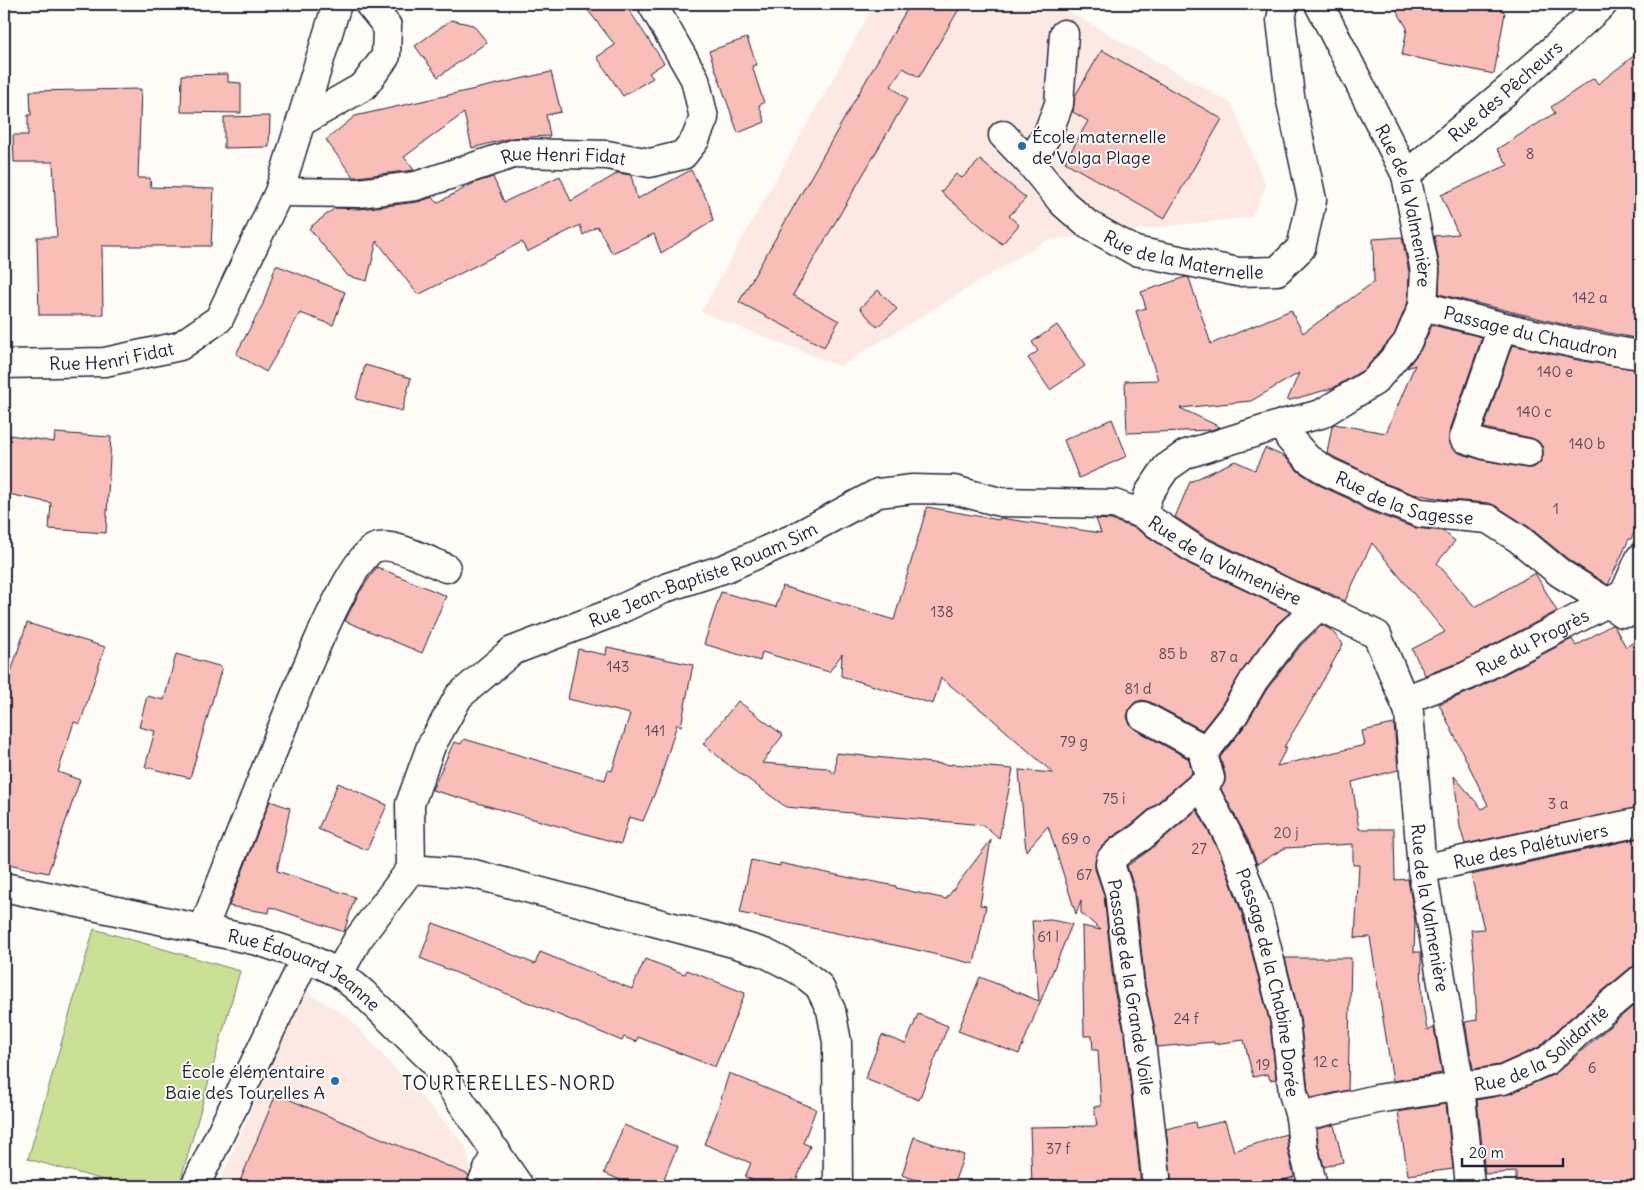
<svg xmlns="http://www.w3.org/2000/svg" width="1644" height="1190" font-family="Delius,sans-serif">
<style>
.built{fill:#fce9e4}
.green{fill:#cae095;stroke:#768168}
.building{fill:#fabeb8;stroke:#22223b}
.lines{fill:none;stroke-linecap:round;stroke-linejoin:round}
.minor-casing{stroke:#22223b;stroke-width:31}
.minor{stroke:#fdfcf7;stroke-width:28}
.poi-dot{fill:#1f6fb2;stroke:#fdfcf7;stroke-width:2}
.labels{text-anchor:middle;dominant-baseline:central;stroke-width:4;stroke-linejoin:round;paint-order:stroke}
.number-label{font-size:15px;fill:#58495a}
.street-label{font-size:18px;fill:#22223b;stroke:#fdfcf7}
.poi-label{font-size:18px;fill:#22223b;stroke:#fdfcf7;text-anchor:start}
.neighbourhood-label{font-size:19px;letter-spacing:1px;fill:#22223b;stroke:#fdfcf7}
</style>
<rect width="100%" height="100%" fill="#fdfcf7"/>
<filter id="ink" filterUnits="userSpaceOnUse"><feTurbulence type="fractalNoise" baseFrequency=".02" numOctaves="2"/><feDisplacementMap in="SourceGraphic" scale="10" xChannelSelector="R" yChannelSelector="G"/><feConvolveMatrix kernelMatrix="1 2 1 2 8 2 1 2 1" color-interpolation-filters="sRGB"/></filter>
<g filter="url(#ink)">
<!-- built -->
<g class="built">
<polygon points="875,4 1055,4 1232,104 1266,187 1251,217 1047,240 840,366 701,312"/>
<polygon points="303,990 348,1017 465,1145 470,1169 463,1186 218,1186"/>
</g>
<!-- green -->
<polygon class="green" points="94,929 240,971 179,1186 125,1186 28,1159"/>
<!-- building -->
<g class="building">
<polygon points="583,4 625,4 664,63 649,73 653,78 623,96 597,57 615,45"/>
<polygon points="910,4 962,4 919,77 903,68 891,86 907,99 793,295 839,321 824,347 739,302"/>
<polygon points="1393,4 1496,4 1505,13 1494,74 1402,55 1407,28"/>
<polygon points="451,20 473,25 487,42 438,77 415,46"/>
<polygon points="747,38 757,65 752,66 764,103 759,105 765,122 738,133 709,51"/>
<polygon points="1102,50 1222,119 1164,219 1065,162 1088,121 1073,112 1075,96"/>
<polygon points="1640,51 1640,339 1562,324 1439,294 1440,268 1434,236 1458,234 1441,195 1508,165 1497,149 1555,113 1551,107 1594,78 1598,84"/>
<polygon points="551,72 561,112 546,115 550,136 511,138 472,148 464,113 404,157 414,170 357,177 353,177 326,140 355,116"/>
<polygon points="228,74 228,82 241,83 241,113 181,112 182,75"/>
<polygon points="141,89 138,178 150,178 151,187 214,189 211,246 102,246 103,315 39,315 37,237 57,237 53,162 14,162 13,135 28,135 28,115 31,115 30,91"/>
<polygon points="270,116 269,147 224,148 224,117"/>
<polygon points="980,160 1026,198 1009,216 1019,225 1002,244 941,192 956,174 962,178"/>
<polygon points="691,170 709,204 713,221 661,253 654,234 612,253 597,226 583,235 580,225 527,252 522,242 418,295 377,241 367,281 348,276 309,228 335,208 360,209 418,202 433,197 437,203 474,183 493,177 504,202 560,176 571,201 618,173 631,175 637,199"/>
<polygon points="1402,237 1409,272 1408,302 1394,335 1365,369 1333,388 1287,401 1299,373 1251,401 1180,408 1220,427 1211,430 1127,433 1125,381 1158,380 1136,311 1146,308 1141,292 1186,277 1189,278 1211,344 1291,310 1303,333 1374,282 1373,239"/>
<polygon points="276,265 345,292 333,325 300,313 266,372 236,354 263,304"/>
<polygon points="878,290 897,309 877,327 860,308"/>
<polygon points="1057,325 1085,366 1050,390 1028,358 1038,351 1032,342"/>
<polygon points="1432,325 1482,337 1449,433 1449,441 1452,448 1459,453 1482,460 1526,468 1533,468 1540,463 1543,456 1543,447 1538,441 1531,438 1484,428 1512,345 1582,361 1640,370 1640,520 1631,539 1629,539 1608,585 1569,560 1529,527 1496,506 1489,503 1449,500 1413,494 1379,481 1363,471 1336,458 1327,453 1332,426 1334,424 1386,433 1415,365 1407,368 1421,349"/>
<polygon points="365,365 411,378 402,411 356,399"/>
<polygon points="1112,419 1127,456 1079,478 1064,440"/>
<polygon points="55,433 111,437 106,533 49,529 51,503 4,493 4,434 54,442"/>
<polygon points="1265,448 1285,457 1299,472 1319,485 1349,499 1366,510 1415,528 1443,531 1455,541 1437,563 1475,607 1535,573 1557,611 1461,662 1425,675 1412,649 1445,632 1372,543 1345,601 1325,591 1296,581 1204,536 1175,517 1190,482 1235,461 1255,470"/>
<polygon points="927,507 999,520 1000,518 1101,533 1096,519 1111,520 1135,528 1189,564 1290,612 1277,624 1242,671 1220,707 1202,730 1150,702 1142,700 1135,702 1129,709 1127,717 1130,725 1136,730 1189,759 1192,773 1132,824 1112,837 1101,847 1095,861 1095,869 1104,895 1114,990 1125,1035 1141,1186 1032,1186 1030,1127 1097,1126 1094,1107 1101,1106 1098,1050 1093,1050 1092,1036 1084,1036 1082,926 1101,930 1081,913 1081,900 1076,914 1048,826 1026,851 1019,770 1053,773 990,717 941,678 933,704 841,676 842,654 829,672 762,652 760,661 704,644 721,592 776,607 782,586 894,620"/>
<polygon points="377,567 446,596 422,653 345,621 359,593"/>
<polygon points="27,623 105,647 80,724 74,722 58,772 80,780 48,873 4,863 4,693"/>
<polygon points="1322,625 1331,630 1343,644 1311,702 1284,747 1287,747 1277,766 1365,745 1362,731 1394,724 1398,770 1352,782 1359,829 1394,829 1395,880 1408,879 1415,921 1414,952 1421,952 1421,955 1422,999 1427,1030 1434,1028 1442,1073 1393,1081 1370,937 1355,938 1359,865 1353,865 1353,844 1285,848 1257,864 1248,840 1221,789 1225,782 1225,774 1220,757 1245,726 1267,689 1301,645"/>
<polygon points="1611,625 1614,626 1626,647 1640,638 1640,807 1465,844 1460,827 1454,776 1482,809 1488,805 1439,704 1474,690 1572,639 1576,646"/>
<polygon points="607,647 693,665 681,726 677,724 659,783 643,821 629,817 621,844 432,790 454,742 461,744 464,739 605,780 608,770 612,771 630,714 568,699 578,649 606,655"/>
<polygon points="176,654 222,667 190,778 145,767 155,731 139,727 147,696 164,700"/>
<polygon points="738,701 783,735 762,763 827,768 835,774 836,753 952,765 952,764 1013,769 999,839 983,825 786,807 722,760 724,761 703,744"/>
<polygon points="338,783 387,805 367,850 318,829"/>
<polygon points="270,801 290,808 277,871 355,897 344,932 270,907 269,913 229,906"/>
<polygon points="1197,810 1220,853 1242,914 1270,1024 1276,1079 1270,1080 1268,1074 1253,1077 1244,1040 1214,1044 1214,1042 1157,1047 1155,1029 1145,985 1135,890 1127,866 1151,849"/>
<polygon points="1640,838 1640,965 1630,968 1569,1019 1539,1047 1499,1065 1473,1069 1465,1022 1477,1020 1474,970 1475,970 1471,930 1484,929 1471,875"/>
<polygon points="991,840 980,905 986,906 974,964 913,949 740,913 751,860 780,866 780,863 865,881 865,880 896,886 896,888 946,899"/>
<polygon points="1051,920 1072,924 1019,1054 958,1031 980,977 1039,1001 1032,921"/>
<polygon points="433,923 455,931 535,964 540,952 632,989 645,959 685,974 687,970 745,993 715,1067 638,1037 636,1042 624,1037 622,1041 420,958"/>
<polygon points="1285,958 1351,958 1348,1090 1311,1098 1308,1090 1300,1017"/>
<polygon points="1640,1000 1640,1186 1516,1186 1516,1172 1485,1174 1477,1100 1509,1094 1555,1074"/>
<polygon points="918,1014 948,1026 919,1100 865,1079 882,1035 906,1044"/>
<polygon points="729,1073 816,1109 803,1143 810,1146 796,1181 791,1179 788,1186 766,1186 745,1177 751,1163 704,1144 716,1115"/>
<polygon points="276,1094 469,1175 466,1186 238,1186"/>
<polygon points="1446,1104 1453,1169 1408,1175 1398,1112"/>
<polygon points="1225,1121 1234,1151 1286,1134 1288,1151 1294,1177 1262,1186 1172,1186 1166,1129 1195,1122 1196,1128"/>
<polygon points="624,1125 677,1147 661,1186 634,1186 604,1173"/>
<polygon points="1334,1125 1343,1162 1324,1167 1318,1144 1317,1129"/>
<polygon points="914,1137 964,1155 953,1186 934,1186 902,1175"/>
</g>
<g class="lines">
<defs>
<g id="minor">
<path id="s1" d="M1319,4l87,171 19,96 -2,35 -16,37 -32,38 -54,33 -39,10 -96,30 -20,14 -17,25 -7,21 54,36 94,45 29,11 58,29 32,77 13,157 38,217 10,100"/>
<polyline points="301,122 364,86 386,56 387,26 369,4"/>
<path id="s2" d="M1003,135l27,28 33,40 24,21 48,27 103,21 39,-1 24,-23 11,-48 -22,-104 -9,-76 3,-16"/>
<polyline points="1030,163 1048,133 1059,104 1064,34"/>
<path id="s3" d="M1406,175l104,-87 93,-84"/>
<path id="s4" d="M279,192l79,1 58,-7 100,-33 91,2 43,8 33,-8 12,-15 9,-22 -9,-39 -43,-75"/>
<path id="s5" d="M1423,306c72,19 144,38 217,49"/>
<polyline points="1502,327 1464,438 1485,445 1528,453"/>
<path id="s6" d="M4,364l101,-2 75,-16 39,-27 60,-127 58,-188"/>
<path id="s7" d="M1282,424l8,15 18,20 20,13 29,13 15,10 48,18 68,6 31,20 41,34 48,30 14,10 18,-1"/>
<path id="s8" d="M1404,700l63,-24 157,-82 16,-36"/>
<polyline points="1143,716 1206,750"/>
<path id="s9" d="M1201,786l7,11 26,50 23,62 28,112 8,72 7,24 3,30 10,39"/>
<polyline points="411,869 474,874 733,943 765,953 800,971 819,986 831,1010 837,1042 838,1186"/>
<path id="s10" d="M1422,869l218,-47"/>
<path id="s11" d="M4,887l254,54 48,16 33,16 24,20 71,69 85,124"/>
<path d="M203,929c18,-45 36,-91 54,-137 15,-38 87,-233 118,-244 17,-7 54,13 71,20"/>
<path id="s12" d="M339,973l19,-34 53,-70 -1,-65 21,-58 28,-50 53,-45 100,-38 56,-26 58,-19 68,-30 84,-45 35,-4 41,1 46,12 114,2 28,10"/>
<path id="s13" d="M1300,1117l77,-18 126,-19 45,-20 31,-29 61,-51"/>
<polyline points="195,1186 306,957"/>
<polyline points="481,1186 496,1151"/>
<polyline points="1157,1186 1140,1032 1130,988 1119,892 1110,864 1111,859 1121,850 1141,837 1210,778 1204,758 1206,750 1233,716 1254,680 1289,634 1319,606"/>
</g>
</defs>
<!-- minor casing -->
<use href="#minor" class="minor-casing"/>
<!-- minor -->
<use href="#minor" class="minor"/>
</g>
</g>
<!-- markers -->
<g class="poi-dot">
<circle cx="1022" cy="146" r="5"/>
<circle cx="335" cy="1081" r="5"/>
</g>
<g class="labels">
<!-- number labels -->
<g class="number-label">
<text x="1530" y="153">8</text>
<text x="1590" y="297">142 a</text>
<text x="1555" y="371">140 e</text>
<text x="1534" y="411">140 c</text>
<text x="1587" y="443">140 b</text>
<text x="1556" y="508">1</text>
<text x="942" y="611">138</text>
<text x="1173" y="653">85 b</text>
<text x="1224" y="656">87 a</text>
<text x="618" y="666">143</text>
<text x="1138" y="688">81 d</text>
<text x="655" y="730">141</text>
<text x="1074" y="741">79 g</text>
<text x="1114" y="798">75 i</text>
<text x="1558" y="803">3 a</text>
<text x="1286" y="832">20 j</text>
<text x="1076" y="838">69 o</text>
<text x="1199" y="848">27</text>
<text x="1084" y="874">67</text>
<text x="1048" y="936">61 l</text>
<text x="1186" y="1018">24 f</text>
<text x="1326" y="1061">12 c</text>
<text x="1263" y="1064">19</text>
<text x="1592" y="1067">6</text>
<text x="1058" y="1148">37 f</text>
</g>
<!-- street labels -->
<g class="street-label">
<text stroke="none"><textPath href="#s3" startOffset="130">Rue des Pêcheurs</textPath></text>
<text stroke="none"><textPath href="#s4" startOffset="290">Rue Henri Fidat</textPath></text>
<text stroke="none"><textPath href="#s1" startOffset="221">Rue de la Valmenière</textPath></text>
<text stroke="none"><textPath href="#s2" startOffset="226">Rue de la Maternelle</textPath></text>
<text stroke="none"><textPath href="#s5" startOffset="111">Passage du Chaudron</textPath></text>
<text stroke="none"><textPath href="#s6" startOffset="108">Rue Henri Fidat</textPath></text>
<text stroke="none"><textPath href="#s7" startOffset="150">Rue de la Sagesse</textPath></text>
<text stroke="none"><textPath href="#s1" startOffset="791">Rue de la Valmenière</textPath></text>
<text stroke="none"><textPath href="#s12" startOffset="586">Rue Jean-Baptiste Rouam Sim</textPath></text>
<text stroke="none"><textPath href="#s8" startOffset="141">Rue du Progrès</textPath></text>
<text stroke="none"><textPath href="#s10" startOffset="111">Rue des Palétuviers</textPath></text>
<text stroke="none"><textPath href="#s1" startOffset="1241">Rue de la Valmenière</textPath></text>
<text stroke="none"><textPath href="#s11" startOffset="314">Rue Édouard Jeanne</textPath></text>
<text stroke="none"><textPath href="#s9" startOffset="210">Passage de la Chabine Dorée</textPath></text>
<text transform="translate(1131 987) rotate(81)">Passage de la Grande Voile</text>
<text stroke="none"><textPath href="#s13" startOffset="255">Rue de la Solidarité</textPath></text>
</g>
<!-- poi labels -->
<g class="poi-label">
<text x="1032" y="136">École maternelle<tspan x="1032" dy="21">de Volga Plage</tspan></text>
<text x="325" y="1071" text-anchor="end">École élémentaire<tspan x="325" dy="21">Baie des Tourelles A</tspan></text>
</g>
<!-- neighbourhood labels -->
<g class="neighbourhood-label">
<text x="509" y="1083">TOURTERELLES-NORD</text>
</g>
</g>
<!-- margin -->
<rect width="1644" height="1190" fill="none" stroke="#fdfcf7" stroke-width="20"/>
<rect x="10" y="10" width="1624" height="1170" fill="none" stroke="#22223b" stroke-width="2" filter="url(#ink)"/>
<!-- scale -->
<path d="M1462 1158v8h101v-8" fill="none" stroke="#22223b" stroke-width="2.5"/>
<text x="1469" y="1158" font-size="15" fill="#22223b" stroke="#fdfcf7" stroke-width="4" paint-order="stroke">20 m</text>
</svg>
